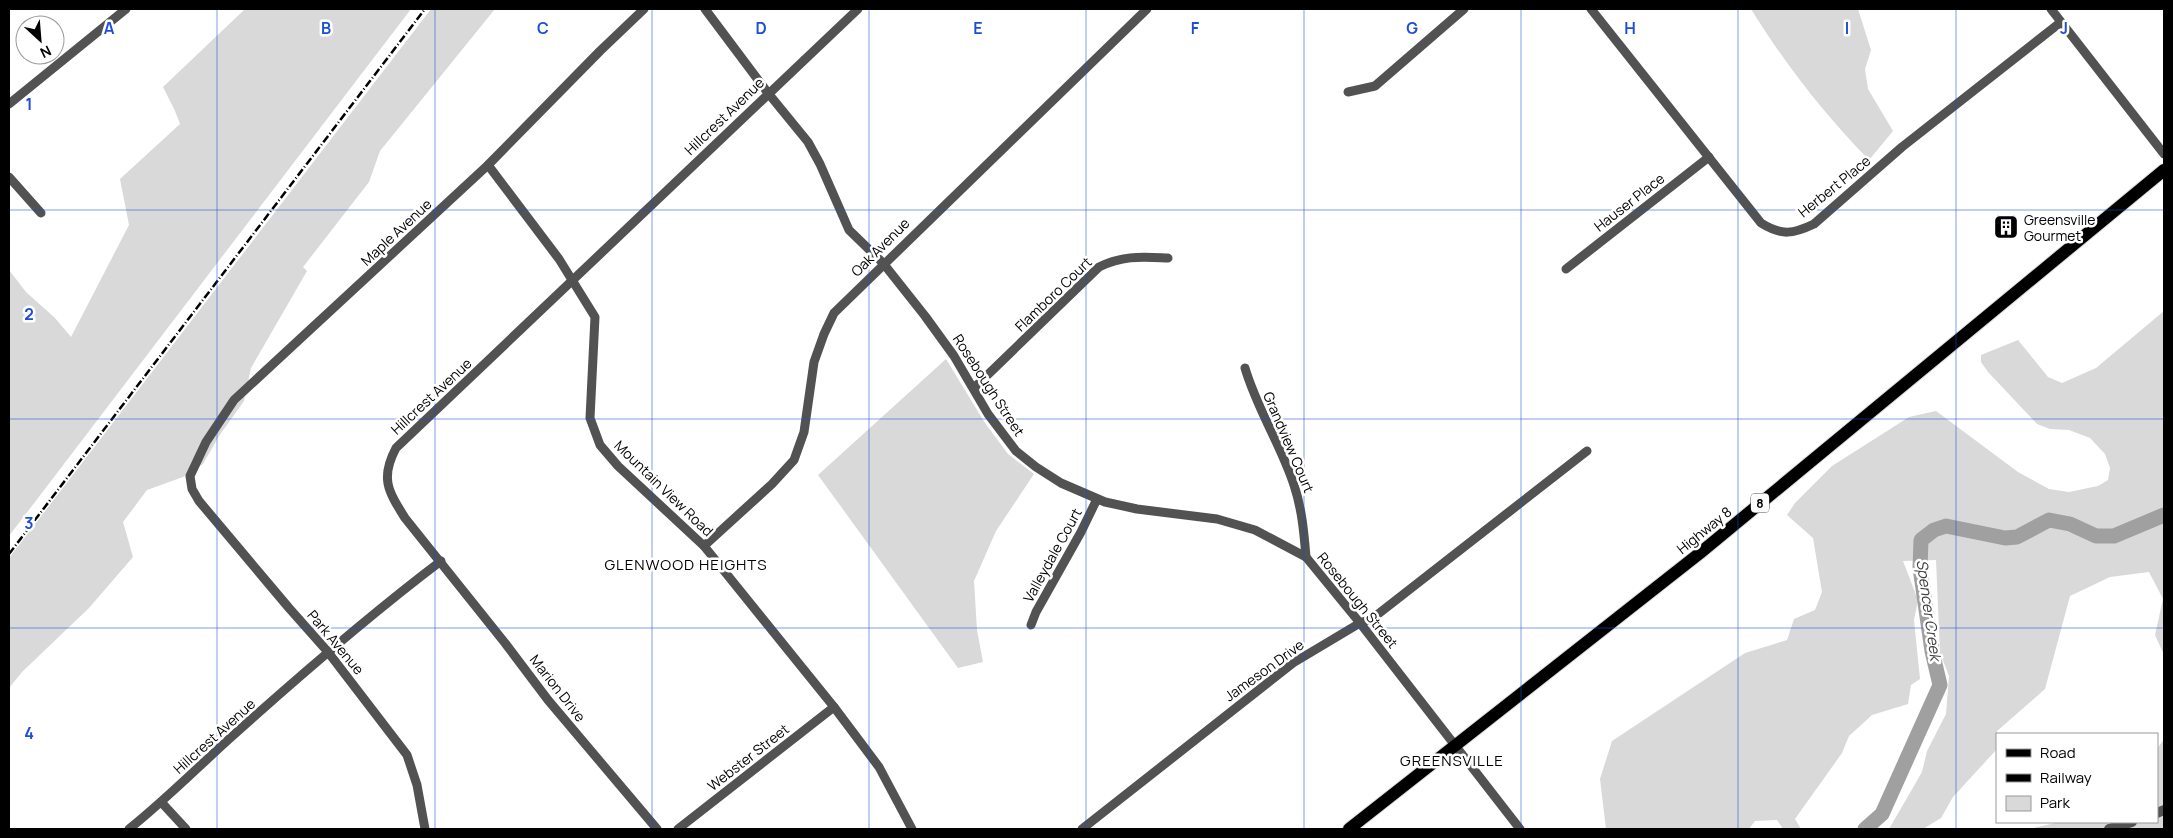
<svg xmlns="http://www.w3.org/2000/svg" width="2173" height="838" font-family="Manrope,sans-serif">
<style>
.green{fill:#d9d9d9}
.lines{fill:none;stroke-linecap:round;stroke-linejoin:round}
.river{stroke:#a0a0a0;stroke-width:15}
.primary-casing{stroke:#dbdbdb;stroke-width:14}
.minor{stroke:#525252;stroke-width:9}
.tertiary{stroke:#525252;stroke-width:10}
.primary{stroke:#000;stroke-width:12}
.rail{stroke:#000;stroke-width:2.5;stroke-dasharray:8 2.5 1 2.5;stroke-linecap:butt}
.grid{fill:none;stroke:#1d4ed8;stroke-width:1;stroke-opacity:0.55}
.labels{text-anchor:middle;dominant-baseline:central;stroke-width:5;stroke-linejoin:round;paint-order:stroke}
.shield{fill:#fff;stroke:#4c4c4c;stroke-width:1}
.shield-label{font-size:12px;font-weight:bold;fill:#000}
.street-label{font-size:14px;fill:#000;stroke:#fff}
.poi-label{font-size:14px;fill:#000;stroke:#fff;text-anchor:start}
.neighbourhood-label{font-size:15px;letter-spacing:1px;fill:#000;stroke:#fff}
.water-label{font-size:15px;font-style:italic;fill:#414141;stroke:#fff}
.grid-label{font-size:16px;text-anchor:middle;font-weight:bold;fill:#1d4ed8;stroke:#fff;stroke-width:5;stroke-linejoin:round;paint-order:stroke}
</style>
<rect width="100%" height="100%" fill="#fff"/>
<!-- green -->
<g class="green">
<polygon points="245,9 411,9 9,536 9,270 26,292 55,318 71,337 129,225 120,179 180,124 175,111 163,87"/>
<polygon points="431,9 495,9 380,151 369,182 303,267 307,271 251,368 244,401 219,436 203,464 183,477 147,490 123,522 133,557 89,608 22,672 9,688 9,558"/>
<path d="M1751,9h107l13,41 -6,19 3,20 25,42 -24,29c-45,-46 -84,-96 -118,-151z"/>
<polygon points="2164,311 2164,655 2155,635 2163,599 2149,572 2110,577 2070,596 2045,689 1997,731 1997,749 1953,797 1941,818 1923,829 1889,829 1922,772 1927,751 1946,714 1949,676 1940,653 1936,560 1903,561 1918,600 1914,620 1920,679 1911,685 1908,704 1872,715 1849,736 1842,753 1795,819 1801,829 1783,829 1777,820 1755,821 1749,829 1606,829 1600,779 1612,741 1745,653 1787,640 1794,619 1815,610 1822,592 1813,538 1787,515 1795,503 1832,466 1909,417 1936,411 2018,472 2049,489 2069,492 2098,486 2108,480 2110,468 2105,454 2090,438 2069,430 2050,429 2037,424 1988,372 1981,362 1981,355 2018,340 2048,377 2062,383 2096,368"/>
<polygon points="946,359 985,423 1008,454 1034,474 996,531 974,581 977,630 983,662 958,668 818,475"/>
<polygon points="2164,739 2164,829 2028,829 2060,822 2157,822 2157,749"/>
</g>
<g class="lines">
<!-- river -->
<polyline class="river" points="1865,829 1882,814 1940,685 1932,651 1920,568 1921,540 1934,530 1946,526 2005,538 2017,537 2049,520 2070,524 2096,536 2114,536 2164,515"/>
<defs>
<polyline id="primary" points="1349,829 1700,553 2164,170"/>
</defs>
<!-- primary casing -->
<use href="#primary" class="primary-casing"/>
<!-- minor -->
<g class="minor">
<polyline points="705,9 768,93 808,142 820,164 849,230 883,263 925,316 954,356 988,414 1016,451 1036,467 1061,483 1105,502 1137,509 1217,519 1255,530 1306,557 1360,623 1520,829"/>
<path d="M1591,9l170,214c21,13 32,11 53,1l88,-77 159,-125"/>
<polyline points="2051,9 2164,154"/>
<polyline points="1348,92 1375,86 1464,9"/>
<polyline points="9,104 126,9"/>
<polyline points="488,165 559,259 595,317 590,418 600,445 618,466 704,546 834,707 879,767 912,829"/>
<polyline points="9,177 41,213"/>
<polyline points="1566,269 1709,157"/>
<path d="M1245,368c12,41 36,77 49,117 8,24 10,48 12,72"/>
<path d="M974,388l125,-121c25,-12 43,-10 69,-9"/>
<polyline points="704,546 772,484 794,460 804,432 814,362 824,334 834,313 1147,9"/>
<polyline points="1031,625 1036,612 1081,532 1097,499"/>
<polyline points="162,803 186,829"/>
<path d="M129,829c35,-28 66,-59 99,-89 69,-62 139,-123 213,-179"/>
<polyline points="425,829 417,785 407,755 328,652 289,608 199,501 192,489 190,476 206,442 234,400 488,165 600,51 644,9"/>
<path d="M657,829l-109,-129 -43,-57 -100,-125c-17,-27 -25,-40 -9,-70l462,-439"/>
<polyline points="678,829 834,707"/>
<polyline points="1082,829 1293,663 1360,623 1373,618 1587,451"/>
</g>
<!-- tertiary -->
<g class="tertiary">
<polyline points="2157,813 2164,810"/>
<polyline points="2109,829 2132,822"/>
</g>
<!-- primary -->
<use href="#primary" class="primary"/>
<!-- rail -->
<polyline class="rail" points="9,554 425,9"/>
</g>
<!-- grid -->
<path class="grid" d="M217,9v820M435,9v820M652,9v820M869,9v820M1086,9v820M1304,9v820M1521,9v820M1738,9v820M1956,9v820M9,210h2155M9,419h2155M9,628h2155"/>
<!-- icons -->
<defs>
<symbol id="building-square" viewBox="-11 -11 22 22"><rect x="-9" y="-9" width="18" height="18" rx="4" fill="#000" stroke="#fff"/><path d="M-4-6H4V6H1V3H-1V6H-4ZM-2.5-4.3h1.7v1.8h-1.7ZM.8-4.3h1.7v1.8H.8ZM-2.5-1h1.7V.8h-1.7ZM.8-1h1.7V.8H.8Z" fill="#fff"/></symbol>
</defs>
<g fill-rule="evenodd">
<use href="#building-square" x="1992" y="213" width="28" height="28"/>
</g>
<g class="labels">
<!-- shield labels -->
<rect class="shield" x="1751" y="493.5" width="18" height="19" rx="4"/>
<g class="shield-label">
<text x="1760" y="503">8</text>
</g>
<!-- street labels -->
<g class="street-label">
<text transform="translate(724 116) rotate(-44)">Hillcrest Avenue</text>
<text transform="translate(1834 186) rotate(-39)">Herbert Place</text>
<text transform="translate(1629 202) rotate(-38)">Hauser Place</text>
<text transform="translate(396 232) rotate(-43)">Maple Avenue</text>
<text transform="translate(880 247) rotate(-45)">Oak Avenue</text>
<text transform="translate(1053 294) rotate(-44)">Flamboro Court</text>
<text transform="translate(989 385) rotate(57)">Rosebough Street</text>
<text transform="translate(431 396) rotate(-43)">Hillcrest Avenue</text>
<text transform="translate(1289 442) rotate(67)">Grandview Court</text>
<text transform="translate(664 488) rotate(44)">Mountain View Road</text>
<text transform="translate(1704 530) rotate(-39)">Highway 8</text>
<text transform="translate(1052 555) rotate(-61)">Valleydale Court</text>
<text transform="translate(1358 600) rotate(51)">Rosebough Street</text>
<text transform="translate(336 642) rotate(50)">Park Avenue</text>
<text transform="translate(1264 670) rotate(-36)">Jameson Drive</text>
<text transform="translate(558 688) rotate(52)">Marion Drive</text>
<text transform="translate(214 736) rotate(-42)">Hillcrest Avenue</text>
<text transform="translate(748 757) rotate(-38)">Webster Street</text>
</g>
<!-- poi labels -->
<g class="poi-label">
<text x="2024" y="219">Greensville<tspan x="2024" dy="16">Gourmet</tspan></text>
</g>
<!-- neighbourhood labels -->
<g class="neighbourhood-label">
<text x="686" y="564">GLENWOOD HEIGHTS</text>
<text x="1452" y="760">GREENSVILLE</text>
</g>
<!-- water labels -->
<g class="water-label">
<text transform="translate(1929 610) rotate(82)">Spencer Creek</text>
</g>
</g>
<g class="grid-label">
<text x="109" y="34">A</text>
<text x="326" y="34">B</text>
<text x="543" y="34">C</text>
<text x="761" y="34">D</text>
<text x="978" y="34">E</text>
<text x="1195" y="34">F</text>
<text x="1412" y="34">G</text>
<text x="1630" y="34">H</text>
<text x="1847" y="34">I</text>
<text x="2064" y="34">J</text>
<text x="29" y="110">1</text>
<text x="29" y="320">2</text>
<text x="29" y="529">3</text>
<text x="29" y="739">4</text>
</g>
<!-- border -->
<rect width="2173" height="838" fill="none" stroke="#000000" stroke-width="20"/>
<!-- legend -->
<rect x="1996" y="733" width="162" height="90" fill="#ffffff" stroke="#999999"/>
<rect x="2006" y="749" width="25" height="8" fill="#000000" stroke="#999999"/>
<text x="2040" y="758" font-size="15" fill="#000000">Road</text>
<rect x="2006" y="774" width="25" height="8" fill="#000000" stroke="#999999"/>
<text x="2040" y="783" font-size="15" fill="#000000">Railway</text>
<rect x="2006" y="796" width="25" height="15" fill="#d9d9d9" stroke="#999999"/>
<text x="2040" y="808" font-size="15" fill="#000000">Park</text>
<!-- north arrow -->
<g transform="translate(40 40) rotate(154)"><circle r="24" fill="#ffffff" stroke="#999999"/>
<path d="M0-4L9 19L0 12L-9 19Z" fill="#000000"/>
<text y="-8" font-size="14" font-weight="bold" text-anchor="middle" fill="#000000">N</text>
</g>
</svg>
